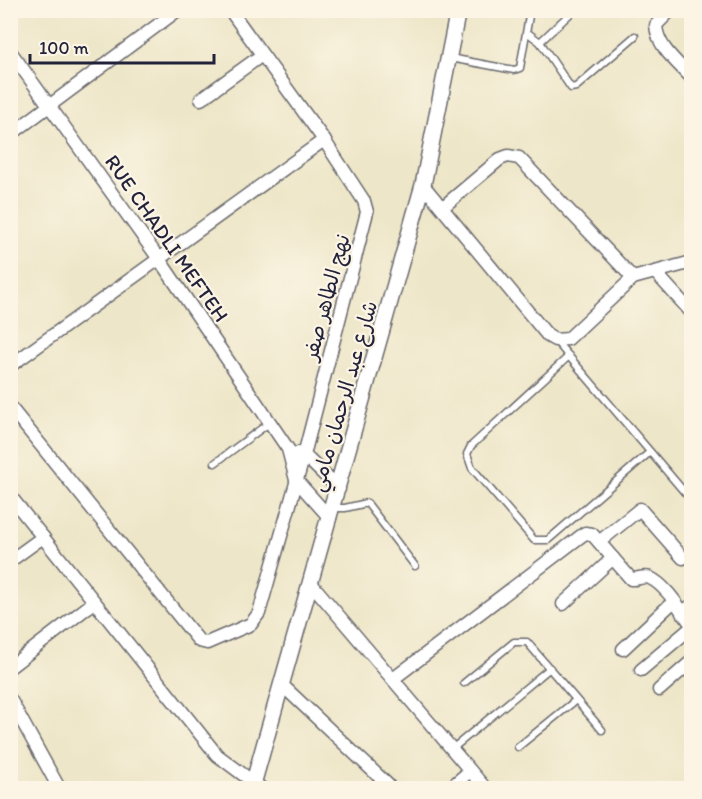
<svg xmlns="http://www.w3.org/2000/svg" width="702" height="799" font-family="Itim,'Playpen Sans Arabic',sans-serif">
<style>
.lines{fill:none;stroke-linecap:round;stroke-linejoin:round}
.service-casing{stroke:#69676c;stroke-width:9}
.minor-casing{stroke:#69676c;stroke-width:15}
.tertiary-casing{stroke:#69676c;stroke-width:18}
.service{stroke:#fff;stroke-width:6}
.minor{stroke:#fff;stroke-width:12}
.tertiary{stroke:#fff;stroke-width:15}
.labels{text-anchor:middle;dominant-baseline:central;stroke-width:4.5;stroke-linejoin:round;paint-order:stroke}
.street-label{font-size:21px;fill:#22223b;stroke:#fcf5e5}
</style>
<rect width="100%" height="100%" fill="#fcf5e5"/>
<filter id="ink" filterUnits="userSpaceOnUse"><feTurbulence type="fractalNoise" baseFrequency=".0167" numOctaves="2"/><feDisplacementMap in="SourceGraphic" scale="12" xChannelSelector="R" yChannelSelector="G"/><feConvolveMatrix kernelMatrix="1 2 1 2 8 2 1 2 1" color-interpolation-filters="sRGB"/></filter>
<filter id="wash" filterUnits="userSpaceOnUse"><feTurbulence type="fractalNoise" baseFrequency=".008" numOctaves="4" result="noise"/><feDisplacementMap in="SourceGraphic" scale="24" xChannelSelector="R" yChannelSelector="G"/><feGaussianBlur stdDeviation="1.35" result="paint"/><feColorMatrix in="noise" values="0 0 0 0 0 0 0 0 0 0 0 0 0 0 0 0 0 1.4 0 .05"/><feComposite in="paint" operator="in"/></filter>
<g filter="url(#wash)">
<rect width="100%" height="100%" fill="#ede6c8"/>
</g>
<g filter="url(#ink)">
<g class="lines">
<defs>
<g id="service">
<polyline points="528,33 540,42 574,10"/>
<polyline points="540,42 571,88 576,87 635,36"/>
<polyline points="450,58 514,70 520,68 530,10"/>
<polyline points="555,340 692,501"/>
<polyline points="569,356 471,446 467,454 472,468 534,540 548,540 650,452"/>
<polyline points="215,463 269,423"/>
<polyline points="333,508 345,508 367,503 415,566"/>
<polyline points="464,683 514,642 527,642 602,730"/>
<polyline points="518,747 576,700"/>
<polyline points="452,749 550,668"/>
</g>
<g id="minor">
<path d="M671,10l-15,15c1,22 21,37 36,53"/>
<polyline points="10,51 159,259 288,449 296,480 330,518"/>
<polyline points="201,99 262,55"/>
<polyline points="10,135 178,10"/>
<polyline points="423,185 548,336 555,340 568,339 633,278 692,262"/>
<polyline points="443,207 500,159 508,156 519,158 633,278"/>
<polyline points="655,272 692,313"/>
<polyline points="10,366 324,140"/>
<polyline points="10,407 199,641 207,643 251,624 259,613 304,455 367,212 364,201 324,140 230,10"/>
<polyline points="298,453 304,455 339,489"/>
<polyline points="10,496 217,755 261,788"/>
<polyline points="599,542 640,509 683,558"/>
<polyline points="10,561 43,537"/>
<polyline points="310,582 485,788"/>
<polyline points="563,604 613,558"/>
<polyline points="682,613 692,605"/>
<polyline points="623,649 674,601"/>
<polyline points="10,667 93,603"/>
<polyline points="641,670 692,627"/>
<path d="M393,679l192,-146 7,1 39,45c6,1 12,-4 19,-1 17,8 31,33 42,47"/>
<polyline points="281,684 388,785"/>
<polyline points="659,690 692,661"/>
<polyline points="10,699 59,788"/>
<polyline points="450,788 470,771"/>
</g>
<polyline id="tertiary" points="252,788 423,185 458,10"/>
</defs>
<!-- service casing -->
<use href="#service" class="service-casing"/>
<!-- minor casing -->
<use href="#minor" class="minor-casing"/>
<!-- tertiary casing -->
<use href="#tertiary" class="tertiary-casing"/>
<!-- service -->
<use href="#service" class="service"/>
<!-- minor -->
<use href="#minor" class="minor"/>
<!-- tertiary -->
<use href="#tertiary" class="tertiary"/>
</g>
</g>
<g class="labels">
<!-- street labels -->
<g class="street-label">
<text transform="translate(167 238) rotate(55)">RUE CHADLI MEFTEH</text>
<text transform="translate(326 297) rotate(-75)">نهج الطاهر صفر</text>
<text transform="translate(343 396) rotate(-74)">شارع عبد الرحمان مامي</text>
</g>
</g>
<!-- margin -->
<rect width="702" height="799" fill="none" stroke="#fcf5e5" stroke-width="36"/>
<!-- scale -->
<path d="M30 54v9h184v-9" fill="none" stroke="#22223b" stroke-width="3"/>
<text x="39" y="54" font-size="18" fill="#22223b" stroke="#fcf5e5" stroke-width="4.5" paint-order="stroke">100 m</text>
</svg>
